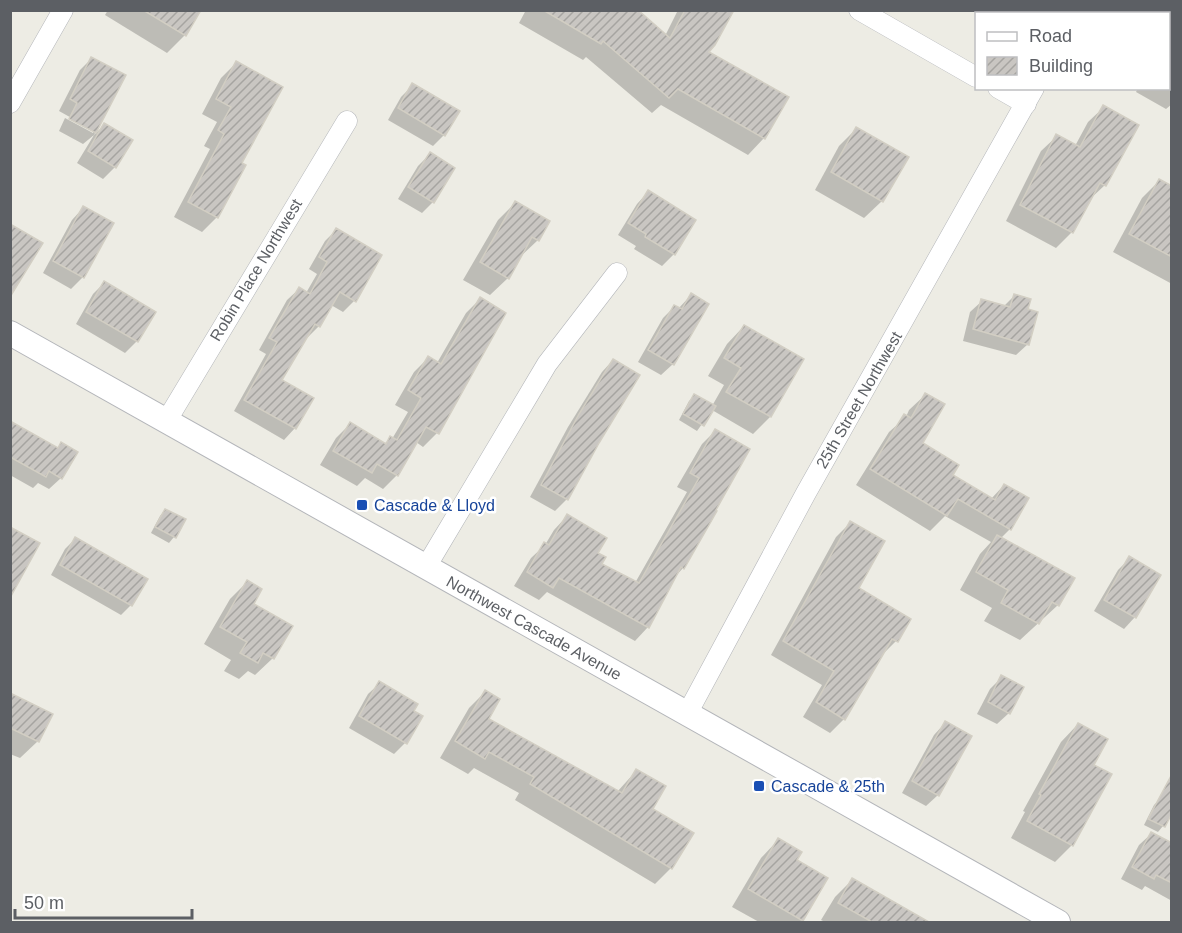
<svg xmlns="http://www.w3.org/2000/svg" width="1182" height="933" font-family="Helvetica,sans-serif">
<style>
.shadow{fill:#0003}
.building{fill:url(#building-hatch);stroke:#d2cec3;stroke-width:1.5}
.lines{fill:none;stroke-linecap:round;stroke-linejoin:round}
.minor-casing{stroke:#b4b6ba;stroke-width:21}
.tertiary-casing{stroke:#b4b6ba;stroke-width:26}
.minor{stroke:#fff;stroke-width:20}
.tertiary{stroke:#fff;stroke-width:24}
.transit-dot{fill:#1a4fb4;stroke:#fff;stroke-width:2}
.labels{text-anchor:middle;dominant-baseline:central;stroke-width:5;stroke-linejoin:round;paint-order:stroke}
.street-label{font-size:16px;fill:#5c5f64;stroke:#fff}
.transit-label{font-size:16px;fill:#164399;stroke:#fff;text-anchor:start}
</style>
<defs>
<pattern id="building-hatch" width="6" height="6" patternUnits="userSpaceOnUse" patternTransform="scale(1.5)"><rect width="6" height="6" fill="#c9c6c2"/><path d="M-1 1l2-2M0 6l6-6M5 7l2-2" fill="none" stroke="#a6a4a1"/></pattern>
</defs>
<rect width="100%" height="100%" fill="#edece4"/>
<!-- shadow -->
<g class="shadow">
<polygon points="108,10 199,10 185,35 167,53 105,15"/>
<polygon points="526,10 630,10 665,36 678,10 732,10 707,52 764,138 748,155 661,105 652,113 586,57 583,60 519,23"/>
<polygon points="1168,41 1172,43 1172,104 1166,109 1136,92 1138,88 1168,88"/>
<polygon points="91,59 124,75 94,135 104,125 115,167 103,179 77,163 94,135 83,144 59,131 65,118 93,133 93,130 59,111 80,70"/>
<polygon points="236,63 240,164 217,217 202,232 174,217 210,149 204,146 217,122 202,114 221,78"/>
<polygon points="413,85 444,135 433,146 388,120 401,97"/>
<polygon points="1104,107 1105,185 1089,200 1072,232 1056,248 1006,221 1041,151 1057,136 1075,146 1088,122"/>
<polygon points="856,129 882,201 864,218 815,190 839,146"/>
<polygon points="430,154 433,202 422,213 398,199 418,166"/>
<polygon points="1159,181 1172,187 1172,284 1113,252 1142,198"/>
<polygon points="648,192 694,220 674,254 662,266 634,249 636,246 618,235 637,204"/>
<polygon points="515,203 538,240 520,257 508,278 490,295 463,280 498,220"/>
<polygon points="83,208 112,224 83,277 71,289 43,273 72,220"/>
<polygon points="336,230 354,301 343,312 331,305 319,326 307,338 306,337 280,380 295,428 284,440 234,411 266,354 259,350 287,300 299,289 306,293 317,274 309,269 325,241"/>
<polygon points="104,283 137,341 125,353 76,324 93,294"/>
<polygon points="691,295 673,364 661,375 638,362 663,318 674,307 678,309"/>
<polygon points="1014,296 1026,310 1028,344 1016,355 963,341 970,312 982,301 1003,307"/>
<polygon points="480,299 504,313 437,433 423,447 416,442 397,475 383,489 365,478 357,486 320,465 336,438 350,424 384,444 391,438 392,439 408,412 395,405 414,372 428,358 437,363 466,313"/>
<polygon points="744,326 802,360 770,417 753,434 712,410 697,431 679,420 689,401 694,396 712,406 724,385 708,376 727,344"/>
<polygon points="613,360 597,442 567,499 555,511 530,497 568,427 602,372"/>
<polygon points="925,395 921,443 951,475 991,499 1004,485 1010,529 1001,538 1058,605 1020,640 984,621 992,608 960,590 980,554 991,542 945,516 930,531 856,485 889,432 906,417 909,410"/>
<polygon points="10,422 57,449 62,444 61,478 49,489 38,483 33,488 10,475"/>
<polygon points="715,431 683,568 675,577 648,627 635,641 547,592 539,600 514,586 531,558 545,545 554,530 567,516 596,554 600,564 635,583 687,492 677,487 702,444"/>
<polygon points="165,510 174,537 169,543 151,533 160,516"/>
<polygon points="850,523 857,589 909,620 896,641 882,655 844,719 830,733 803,717 822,685 771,655 836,537"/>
<polygon points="75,539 131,605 121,615 51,575 65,549"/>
<polygon points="1130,558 1135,617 1124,629 1094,611 1118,570"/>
<polygon points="247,582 252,605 273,658 255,675 248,671 239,679 224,671 231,660 204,644 230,599"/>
<polygon points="1002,677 1009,713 997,724 977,714 990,689"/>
<polygon points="380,683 405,743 394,754 349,728 368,694"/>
<polygon points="485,692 487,719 617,792 636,771 671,868 655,884 515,800 519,793 474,768 468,774 440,758 469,708"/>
<polygon points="10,695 38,741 20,758 10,754"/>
<polygon points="945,723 938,795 926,806 902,793 934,735"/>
<polygon points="1078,724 1092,766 1072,845 1055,862 1011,838 1025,812 1023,811 1061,742"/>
<polygon points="1160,799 1163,826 1158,832 1144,825 1154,805"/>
<polygon points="1151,834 1172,845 1172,901 1145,886 1142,890 1121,879 1139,845"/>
<polygon points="778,840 795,861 802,920 799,922 759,922 732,907 761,858"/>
<polygon points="852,880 905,917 914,922 825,922 821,920 835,897"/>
</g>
<!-- building -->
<g class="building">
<polygon points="143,10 201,10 186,36"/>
<polygon points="543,10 638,10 670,38 685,10 734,10 715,45 709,52 789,97 765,139 678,89 669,98 603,41 601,44"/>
<polygon points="91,57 126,75 96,133 69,119 77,103 70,99"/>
<polygon points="236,61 283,87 242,163 246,165 218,218 188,202 224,134 218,130 231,107 216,99"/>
<polygon points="412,83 460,111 445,136 398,108"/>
<polygon points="1103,105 1139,125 1106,186 1100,183 1073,233 1020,205 1056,134 1080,147"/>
<polygon points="104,123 133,140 116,168 88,151"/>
<polygon points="856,127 909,157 883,202 831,172"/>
<polygon points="430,152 455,168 434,203 408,187"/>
<polygon points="1159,179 1172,186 1172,257 1129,234"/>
<polygon points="648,190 696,220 675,255 645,237 646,234 628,223"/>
<polygon points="515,201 550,221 539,241 532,237 509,279 480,262"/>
<polygon points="83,206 114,223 84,278 53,261"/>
<polygon points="10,224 43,243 10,297"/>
<polygon points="336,228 382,255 356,302 340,292 320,327 315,324 282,380 314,398 296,429 244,400 277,342 269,338 299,287 310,294 327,262 319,257"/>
<polygon points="104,281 156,312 138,342 86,312"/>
<polygon points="691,293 709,304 674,365 648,350 674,305 682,309"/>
<polygon points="1014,294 1031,299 1028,309 1038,312 1029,345 973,329 981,299 1010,307"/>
<polygon points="480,297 506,313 439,434 426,427 398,476 377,464 372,473 333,451 350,422 386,444 390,436 397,440 421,398 408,390 428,356 441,364"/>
<polygon points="744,325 804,359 771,417 726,392 741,368 724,358"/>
<polygon points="613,359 640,375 599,443 568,500 541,485 579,414"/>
<polygon points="925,393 945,404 923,443 959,465 953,475 995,500 1004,484 1029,498 1011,530 958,499 947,516 870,469 904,414 911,418"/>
<polygon points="694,394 716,406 704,426 683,414"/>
<polygon points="10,421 58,448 61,442 78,452 62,479 49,471 46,477 10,457"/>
<polygon points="715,429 750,449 716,510 717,511 684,569 681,567 649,628 559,578 553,588 527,572 544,542 549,545 567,514 607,538 598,553 606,557 602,564 639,583 699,478 690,473"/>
<polygon points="165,509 186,519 176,538 155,527"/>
<polygon points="850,521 885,541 859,588 911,619 898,642 892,639 845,720 816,702 834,671 783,641"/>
<polygon points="10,527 40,543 10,598"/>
<polygon points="997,535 1075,578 1059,606 1052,602 1039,624 1001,603 1008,590 976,572"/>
<polygon points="75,537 148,579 132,606 60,565"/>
<polygon points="1129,556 1161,575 1136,618 1104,600"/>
<polygon points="247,580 262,589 254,604 293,626 274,659 263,653 258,663 240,653 247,642 220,627"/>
<polygon points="1001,675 1024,687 1010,714 988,702"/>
<polygon points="379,681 418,704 414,711 423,716 407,744 359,716"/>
<polygon points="485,690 500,699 489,719 622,793 636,769 666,786 653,809 694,833 672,869 530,784 534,777 489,752 485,759 455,741"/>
<polygon points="10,693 53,714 39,742 10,728"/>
<polygon points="945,721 972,736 939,796 912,781"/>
<polygon points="1078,723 1108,739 1094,765 1112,774 1073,846 1027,821 1041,795 1039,794"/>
<polygon points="1172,774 1172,813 1165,827 1148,819"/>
<polygon points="1151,832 1172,843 1172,883 1156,875 1154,879 1132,867"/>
<polygon points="778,838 802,852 797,860 828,878 803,921 748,889"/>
<polygon points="852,878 929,922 872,922 838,903"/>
</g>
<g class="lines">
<defs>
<g id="minor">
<polyline points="859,10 976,77"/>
<polyline points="1075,14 1077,10"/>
<polyline points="998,88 1026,104"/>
<polyline points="10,103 63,10"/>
<polyline points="167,420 347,121"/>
<polyline points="426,567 547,364 617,273"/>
<polyline points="687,714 806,493 1034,88"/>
</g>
<polyline id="tertiary" points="10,333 1058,922"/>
</defs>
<!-- minor casing -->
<use href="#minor" class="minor-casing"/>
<!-- tertiary casing -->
<use href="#tertiary" class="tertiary-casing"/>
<!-- minor -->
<use href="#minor" class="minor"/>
<!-- tertiary -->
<use href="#tertiary" class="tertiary"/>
</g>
<!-- markers -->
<g class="transit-dot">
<rect x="356" y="499" width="12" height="12" rx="3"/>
<rect x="753" y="780" width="12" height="12" rx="3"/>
</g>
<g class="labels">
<!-- street labels -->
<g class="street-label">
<text transform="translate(256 270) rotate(-59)">Robin Place Northwest</text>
<text transform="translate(859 400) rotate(-60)">25th Street Northwest</text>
<text transform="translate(534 628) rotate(29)">Northwest Cascade Avenue</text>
</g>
<!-- transit labels -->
<g class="transit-label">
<text x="374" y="505">Cascade &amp; Lloyd</text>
<text x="771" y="786">Cascade &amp; 25th</text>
</g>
</g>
<!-- border -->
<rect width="1182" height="933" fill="none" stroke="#5c5f64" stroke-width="24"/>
<!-- legend -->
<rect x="975" y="12" width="195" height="78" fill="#ffffff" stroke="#bebfc1" stroke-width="1.5"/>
<rect x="987" y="32" width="30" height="9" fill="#ffffff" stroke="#bebfc1" stroke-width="1.5"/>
<text x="1029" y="42" font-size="18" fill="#5c5f64">Road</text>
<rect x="987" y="57" width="30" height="18" fill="url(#building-hatch)" stroke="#bebfc1" stroke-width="1.5"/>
<text x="1029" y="72" font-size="18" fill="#5c5f64">Building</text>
<!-- scale -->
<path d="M15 909v9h177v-9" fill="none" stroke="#5c5f64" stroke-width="3"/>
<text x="24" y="909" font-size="18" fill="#5c5f64" stroke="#ffffff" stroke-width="4.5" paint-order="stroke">50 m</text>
</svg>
